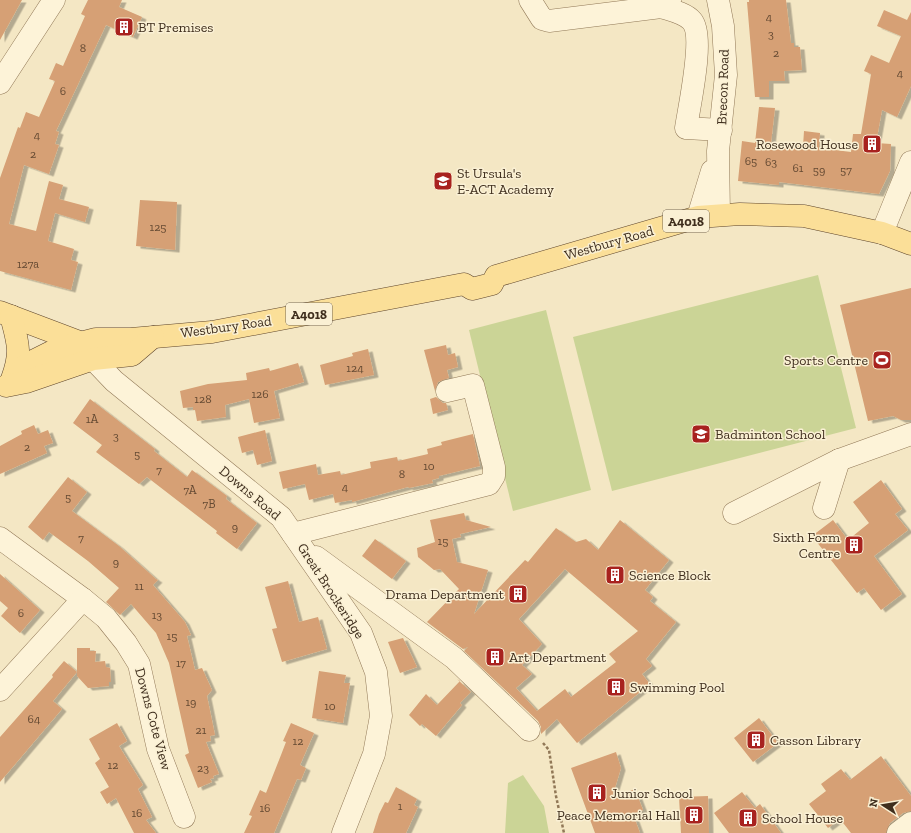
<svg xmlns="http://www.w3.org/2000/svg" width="911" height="833" font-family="'Zilla Slab',serif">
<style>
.green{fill:#cbd496}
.building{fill:#d6a075;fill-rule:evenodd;filter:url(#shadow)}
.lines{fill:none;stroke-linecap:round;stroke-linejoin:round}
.minor-casing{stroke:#917857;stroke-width:23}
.major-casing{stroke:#5e452c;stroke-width:23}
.path{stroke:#917857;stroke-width:2.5;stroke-dasharray:3 2;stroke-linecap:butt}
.minor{stroke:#fdf3d8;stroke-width:22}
.major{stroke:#fbdf98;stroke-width:22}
.labels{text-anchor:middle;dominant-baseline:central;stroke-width:3;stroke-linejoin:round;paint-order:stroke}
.number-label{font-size:12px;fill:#654a33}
.shield{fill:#faf0d4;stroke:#776854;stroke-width:1}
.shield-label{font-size:13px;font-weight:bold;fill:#3f2e1d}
.poi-label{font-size:14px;fill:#3f2e1d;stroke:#faf0d4;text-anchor:start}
.street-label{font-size:14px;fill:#3f2e1d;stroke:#faf0d4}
</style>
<defs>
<filter id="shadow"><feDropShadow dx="4.5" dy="2.5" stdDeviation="0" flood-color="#0004"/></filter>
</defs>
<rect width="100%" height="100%" fill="#f4e7c4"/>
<!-- green -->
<g class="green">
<polygon points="818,275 856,428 612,491 573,337"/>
<polygon points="546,310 591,490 513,511 469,330"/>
<polygon points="523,775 544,806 549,833 505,833 508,783"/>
</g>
<!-- building -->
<g class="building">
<polygon points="0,0 22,0 0,40"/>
<polygon points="88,0 122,0 119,7 142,17 133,37 106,25 56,131 59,132 55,144 59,145 49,174 24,165 9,224 36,231 49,181 63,185 59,199 89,207 85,222 55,213 48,241 74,249 71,260 78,262 71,290 0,271 0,178 18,127 20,128 26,112 39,117 55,81 49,79 56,63 63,66 85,16 81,14"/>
<polygon points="749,0 786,0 791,43 794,43 794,47 800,47 802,70 784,71 785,81 769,81 769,97 755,97 747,2 749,2"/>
<polygon points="884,10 907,20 911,12 911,86 897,117 882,110 876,143 891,144 890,171 879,194 779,182 779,185 738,181 742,141 755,143 759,107 775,108 771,143 803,146 804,131 820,133 819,148 851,152 853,134 861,134 871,74 864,71 871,55 889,63 901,36 877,26"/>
<polygon points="140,200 177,202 175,250 136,246"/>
<polygon points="911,288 911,420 901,420 893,416 868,421 840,305"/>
<polygon points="446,345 448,355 455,353 458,367 447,370 449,378 438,382 435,391 424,350"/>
<polygon points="368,349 374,375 325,385 320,365 353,356 352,353"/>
<polygon points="298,363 304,382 274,391 280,418 254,423 249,399 225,405 226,417 197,421 195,410 193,410 193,407 183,408 180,391 208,384 247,380 246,373 269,368 270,371"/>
<polygon points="436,397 443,403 446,403 448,410 433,414 430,399"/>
<polygon points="90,399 155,449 154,451 187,477 192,470 227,496 226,499 257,523 237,549 216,533 217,531 147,477 139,484 96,452 102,445 73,423"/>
<polygon points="34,425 38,434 48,430 53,443 44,446 47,453 0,474 0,446 22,434 21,431"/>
<polygon points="265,430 272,461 257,465 253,450 242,453 238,437"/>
<polygon points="473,434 480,466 439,476 439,478 432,480 433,483 409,488 408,487 352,502 352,500 335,503 333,494 309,500 305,484 283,489 279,472 316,464 318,475 340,471 341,475 371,468 370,462 397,457 398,461 428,454 427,449 442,445 441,442"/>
<polygon points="68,477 87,492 72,511 119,546 156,579 158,580 153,585 185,622 191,635 187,636 195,670 202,668 212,690 207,696 215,735 210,736 211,741 206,742 219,774 213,776 214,778 210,779 212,782 198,788 185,755 189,753 169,663 156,633 131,604 120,615 106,602 119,588 88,561 49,532 43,540 28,527"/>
<polygon points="881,480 902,509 895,514 908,530 874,556 902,594 881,610 864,588 857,593 812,536 833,520 848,540 869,523 853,502"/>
<path d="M464,513l2,7 25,7 -31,7 1,3 -9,2 5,23 31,8 -14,44 51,-54 3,2 28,-34 20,14 10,-3 12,11 22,-30 49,40 -24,30 8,7 -3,4 26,21 -30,37 6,7 -10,8 8,10 -73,59 -20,-24 -16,15v-7l-3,-6 -74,-70 4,-4 -5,2 -36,-27 32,-33 -19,-20 -6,1 -16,-13 -1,-9 18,-6 -5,-22zM565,569l73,62 -29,23 7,8 -45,35 -6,-8 -28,22 -21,-23 16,-14 -10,-9 20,-21 -23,-25z"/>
<polygon points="375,539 406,561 392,579 362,556"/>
<polygon points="0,574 40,610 20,633 1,616 8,608 0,601"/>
<polygon points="288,581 299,622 318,617 327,649 282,662 272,629 277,628 265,587"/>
<polygon points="403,638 417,667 400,673 388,642"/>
<polygon points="77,648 90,648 90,651 96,651 95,662 105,661 106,667 110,668 111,682 109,682 109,686 88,688 77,676"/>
<polygon points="64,661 77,672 53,701 62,709 0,782 0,737 53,677 52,675"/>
<polygon points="319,671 346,675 344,683 350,683 343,723 312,718"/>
<polygon points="457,679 471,692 460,703 462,705 436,736 422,724 420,726 409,715 426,694 437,705 460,681"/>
<polygon points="759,718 778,743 753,762 734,738"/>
<polygon points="117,723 127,741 119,746 143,785 138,789 152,817 146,820 156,833 134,833 116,798 107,804 100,792 109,787 95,763 100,759 89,739"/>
<polygon points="291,723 314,733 300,765 306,768 301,780 297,779 274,833 244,833 252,816 249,815 260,790 266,793 281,755 286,742 283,741"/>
<polygon points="616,752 621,768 612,798 635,789 643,810 633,814 640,833 595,833 571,768"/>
<polygon points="881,756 911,796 911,811 903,813 890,823 886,833 851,833 840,819 828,828 809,804 826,791 821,784 841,769 850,780"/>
<polygon points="396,787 417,799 414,805 418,807 406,833 373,833 379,814 385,802 388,803"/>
<polygon points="742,792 755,808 760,804 781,833 729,833 714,813"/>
<polygon points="708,796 709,833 681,833 679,797"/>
</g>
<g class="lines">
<defs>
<g id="minor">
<polyline points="530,0 542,19 549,21 661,7 670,0"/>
<polyline points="718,0 723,26 726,75 718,151 719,215"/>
<path d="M661,7c9,3 24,6 31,14 13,15 -3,86 -6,107l35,2"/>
<polyline points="0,83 54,0"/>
<polyline points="698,217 712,171"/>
<polyline points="882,233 911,162"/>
<polyline points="84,346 93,359 114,381 281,517 361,633 376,672 381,716 374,754 343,833"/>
<polyline points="824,508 839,460"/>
<polyline points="734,513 839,460 911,434"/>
<polyline points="293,534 489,484 494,476 494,467 473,385 447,391"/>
<polyline points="0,538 83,599 106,618 126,643 139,664 158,749 184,817"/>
<polyline points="316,557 454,658 529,730"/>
<polyline points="0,690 83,599"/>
<polyline points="898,833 911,823"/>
</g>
<g id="major">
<polyline points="0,312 82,343"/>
<path d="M11,316c7,27 11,36 1,63"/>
<polyline points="10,384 27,364 57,349 96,339 131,339 212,332 464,284 472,289 492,284 496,276 698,217 740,214 804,216 882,233 911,244"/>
<polyline points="6,386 26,382 93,359 132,355 153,337"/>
</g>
</defs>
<!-- minor casing -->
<use href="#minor" class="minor-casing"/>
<!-- major casing -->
<use href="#major" class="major-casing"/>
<!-- path -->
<polyline class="path" points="543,743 549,750 556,796 564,833"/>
<!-- minor -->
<use href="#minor" class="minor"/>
<!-- major -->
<use href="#major" class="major"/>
</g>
<!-- icons -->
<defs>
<symbol id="building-square" viewBox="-11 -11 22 22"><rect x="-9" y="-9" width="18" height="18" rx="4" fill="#a8221f" stroke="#faf0d4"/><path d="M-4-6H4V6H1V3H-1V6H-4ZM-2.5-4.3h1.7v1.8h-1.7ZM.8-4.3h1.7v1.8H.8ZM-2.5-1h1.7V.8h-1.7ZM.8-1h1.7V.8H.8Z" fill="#fff"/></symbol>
<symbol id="school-square" viewBox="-11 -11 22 22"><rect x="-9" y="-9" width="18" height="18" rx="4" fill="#a8221f" stroke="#faf0d4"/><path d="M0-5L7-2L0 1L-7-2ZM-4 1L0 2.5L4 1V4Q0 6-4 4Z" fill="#fff"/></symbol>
<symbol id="stadium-square" viewBox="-11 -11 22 22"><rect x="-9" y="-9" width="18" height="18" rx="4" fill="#a8221f" stroke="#faf0d4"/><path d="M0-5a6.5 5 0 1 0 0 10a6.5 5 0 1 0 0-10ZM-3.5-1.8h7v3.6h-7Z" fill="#fff"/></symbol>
</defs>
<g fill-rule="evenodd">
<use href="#building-square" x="113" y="16" width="22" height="22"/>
<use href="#building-square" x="861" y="133" width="22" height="22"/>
<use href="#school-square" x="432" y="170" width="22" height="22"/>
<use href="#stadium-square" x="871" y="349" width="22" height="22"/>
<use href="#school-square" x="690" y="423" width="22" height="22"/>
<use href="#building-square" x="843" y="534" width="22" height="22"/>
<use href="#building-square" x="604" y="564" width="22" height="22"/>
<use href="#building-square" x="507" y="583" width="22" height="22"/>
<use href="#building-square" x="484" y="646" width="22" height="22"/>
<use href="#building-square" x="605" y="676" width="22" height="22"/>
<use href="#building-square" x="745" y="729" width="22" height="22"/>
<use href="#building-square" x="586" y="782" width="22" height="22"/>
<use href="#building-square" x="683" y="804" width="22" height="22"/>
<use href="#building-square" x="737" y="807" width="22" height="22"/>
</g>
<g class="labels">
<!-- number labels -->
<g class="number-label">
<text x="769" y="17">4</text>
<text x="771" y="34">3</text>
<text x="83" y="48">8</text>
<text x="776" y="53">2</text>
<text x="900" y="73">4</text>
<text x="63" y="91">6</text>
<text x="37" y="135">4</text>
<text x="33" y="154">2</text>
<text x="751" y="161">65</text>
<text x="771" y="162">63</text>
<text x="798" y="168">61</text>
<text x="819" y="170">59</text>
<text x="846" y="170">57</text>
<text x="158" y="227">125</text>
<text x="28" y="264">127a</text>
<text x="355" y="368">124</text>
<text x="260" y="394">126</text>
<text x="203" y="399">128</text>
<text x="92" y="419">1A</text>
<text x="116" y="436">3</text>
<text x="27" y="447">2</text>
<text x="137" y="454">5</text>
<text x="429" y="466">10</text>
<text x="159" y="470">7</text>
<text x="402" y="474">8</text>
<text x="345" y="487">4</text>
<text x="190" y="490">7A</text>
<text x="68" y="497">5</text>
<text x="209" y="504">7B</text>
<text x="235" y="527">9</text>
<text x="81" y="538">7</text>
<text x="443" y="541">15</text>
<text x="116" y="562">9</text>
<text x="139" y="586">11</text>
<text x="21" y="613">6</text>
<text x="157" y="615">13</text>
<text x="172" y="636">15</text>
<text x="181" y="663">17</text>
<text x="191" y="702">19</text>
<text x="330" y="706">10</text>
<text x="34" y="719">64</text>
<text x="201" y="730">21</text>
<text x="298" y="741">12</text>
<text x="113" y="765">12</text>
<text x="203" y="768">23</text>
<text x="400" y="806">1</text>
<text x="265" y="808">16</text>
<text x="137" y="813">16</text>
</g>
<!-- shield labels -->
<g class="shield">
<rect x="663" y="210" width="46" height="22" rx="3"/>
<rect x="286" y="303" width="46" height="22" rx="3"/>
</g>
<g class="shield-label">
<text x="686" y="221">A4018</text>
<text x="309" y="314">A4018</text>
</g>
<!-- poi labels -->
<g class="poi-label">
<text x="138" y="27">BT Premises</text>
<text x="858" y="144" text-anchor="end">Rosewood House</text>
<text x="457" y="173">St Ursula's<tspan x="457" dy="16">E-ACT Academy</tspan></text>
<text x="868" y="360" text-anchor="end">Sports Centre</text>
<text x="715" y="434">Badminton School</text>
<text x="840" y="537" text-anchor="end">Sixth Form<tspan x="840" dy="16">Centre</tspan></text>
<text x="629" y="575">Science Block</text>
<text x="504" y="594" text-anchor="end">Drama Department</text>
<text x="509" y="657">Art Department</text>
<text x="630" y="687">Swimming Pool</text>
<text x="770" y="740">Casson Library</text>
<text x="611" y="793">Junior School</text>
<text x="680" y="815" text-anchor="end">Peace Memorial Hall</text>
<text x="762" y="818">School House</text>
</g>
<!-- street labels -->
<g class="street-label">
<text transform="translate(723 87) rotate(-88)">Brecon Road</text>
<text transform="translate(609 243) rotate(-16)">Westbury Road</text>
<text transform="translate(226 327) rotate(-8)">Westbury Road</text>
<text transform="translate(250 493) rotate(40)">Downs Road</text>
<text transform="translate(331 591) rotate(57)">Great Brockeridge</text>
<text transform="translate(153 719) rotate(75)">Downs Cote View</text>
</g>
</g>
<!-- north arrow -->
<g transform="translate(883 805) rotate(282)" stroke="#faf0d4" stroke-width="3" paint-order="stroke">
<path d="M0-3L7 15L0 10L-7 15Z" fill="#3f2e1d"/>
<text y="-6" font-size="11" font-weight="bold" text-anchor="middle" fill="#3f2e1d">N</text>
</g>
</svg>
